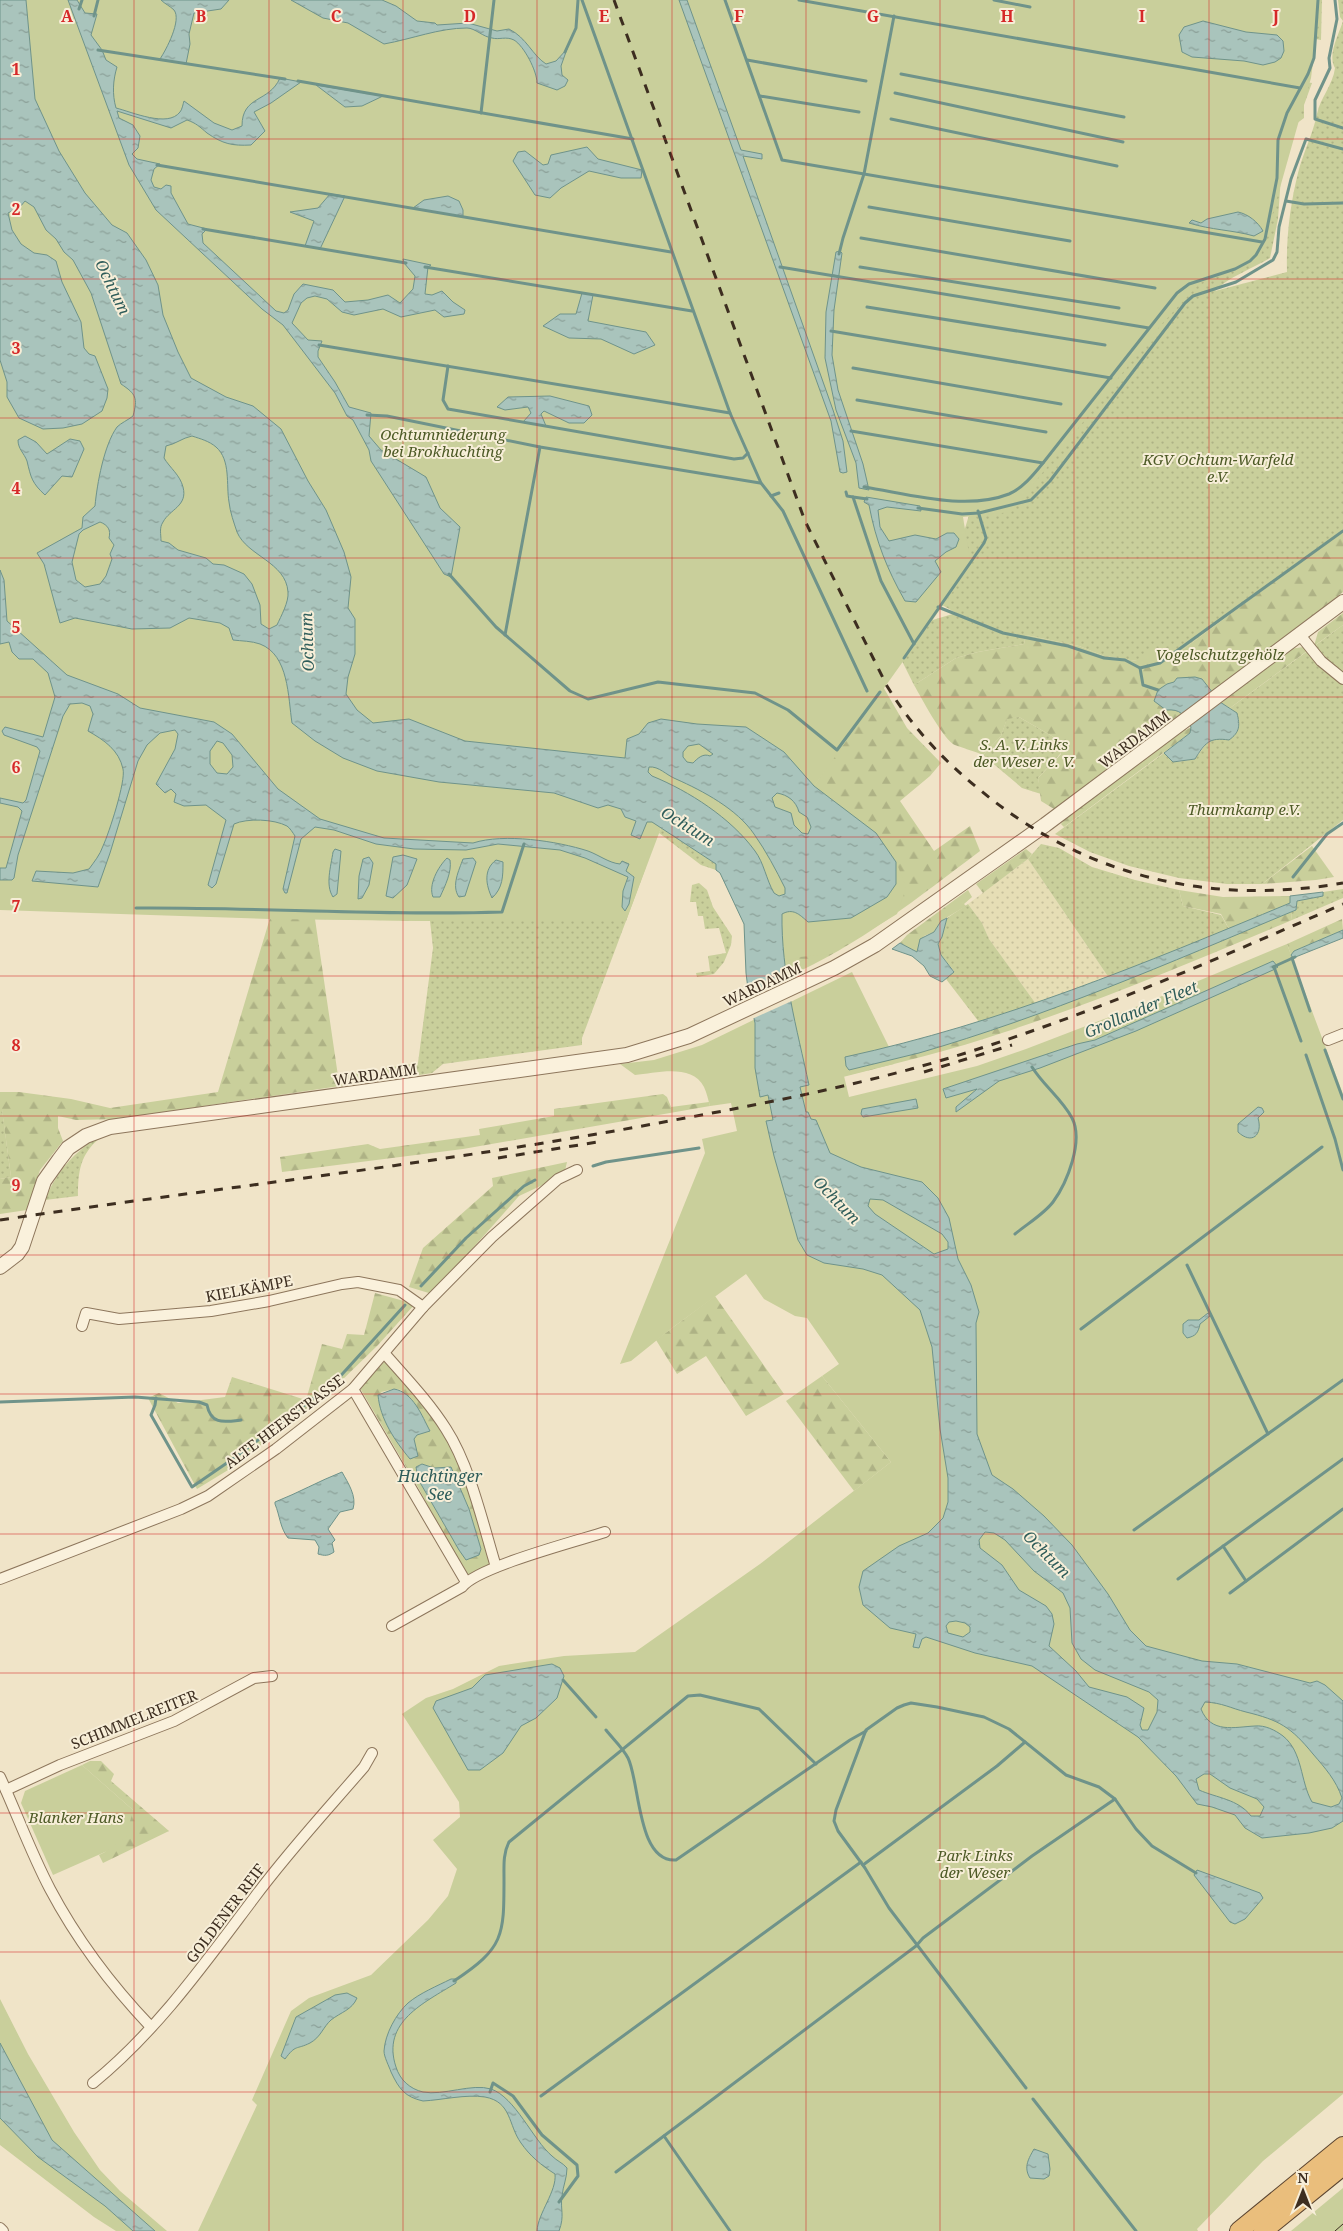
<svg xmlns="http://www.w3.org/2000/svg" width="1343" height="2231" font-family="'Noto Serif',serif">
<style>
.farmland{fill:url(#farmland-dots)}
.grass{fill:url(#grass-dots)}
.forest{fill:url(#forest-firs);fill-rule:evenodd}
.park{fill:#c9cf9b}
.water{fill:url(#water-ripples);stroke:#6f938a;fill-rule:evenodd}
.pier{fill:#f0e4c8}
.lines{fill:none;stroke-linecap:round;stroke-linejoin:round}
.stream{stroke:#6f938a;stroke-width:3}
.minor-casing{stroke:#8d765c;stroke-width:12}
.tertiary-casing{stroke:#8d765c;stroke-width:16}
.trunk-casing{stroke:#5b4430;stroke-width:20}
.minor{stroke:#faf1dc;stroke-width:10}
.tertiary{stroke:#faf1dc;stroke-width:14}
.trunk{stroke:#eabe7c;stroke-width:18}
.tram{stroke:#3d2e20;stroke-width:1}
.rail{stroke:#3d2e20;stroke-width:3;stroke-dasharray:9 9;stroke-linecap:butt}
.grid{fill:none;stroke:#d62828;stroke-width:1;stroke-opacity:0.55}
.labels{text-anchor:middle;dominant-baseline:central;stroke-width:4;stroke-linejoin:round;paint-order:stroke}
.park-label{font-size:15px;font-style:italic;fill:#4d5a26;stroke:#f7eed8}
.street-label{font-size:15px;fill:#3d2e20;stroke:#f7eed8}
.water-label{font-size:16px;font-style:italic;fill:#2f5d5a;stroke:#f7eed8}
.grid-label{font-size:16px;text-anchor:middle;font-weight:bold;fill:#d62828;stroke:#f7eed8;stroke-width:4;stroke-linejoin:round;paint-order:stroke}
</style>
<defs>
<pattern id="farmland-dots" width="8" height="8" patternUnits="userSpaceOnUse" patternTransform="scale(1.25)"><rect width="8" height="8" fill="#e6deb5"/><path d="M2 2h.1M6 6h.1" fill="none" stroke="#c6bf9b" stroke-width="1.8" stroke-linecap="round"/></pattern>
<pattern id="grass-dots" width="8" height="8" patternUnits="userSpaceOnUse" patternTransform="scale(1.25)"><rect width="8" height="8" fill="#c9cf9b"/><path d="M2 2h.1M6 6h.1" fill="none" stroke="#aeb285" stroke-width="1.8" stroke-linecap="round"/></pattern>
<pattern id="forest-firs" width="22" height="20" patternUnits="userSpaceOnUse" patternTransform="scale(1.25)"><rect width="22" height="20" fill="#c9cf9b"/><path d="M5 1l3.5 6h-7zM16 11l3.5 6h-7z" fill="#aeb285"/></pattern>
<pattern id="water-ripples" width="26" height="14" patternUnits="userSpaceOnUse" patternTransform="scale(1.25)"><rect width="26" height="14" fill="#a9c4bc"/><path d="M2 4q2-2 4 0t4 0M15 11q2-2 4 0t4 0" fill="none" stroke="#8ba098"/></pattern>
</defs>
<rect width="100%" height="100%" fill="#f0e4c8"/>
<!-- farmland -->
<polygon class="farmland" points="1028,859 1109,978 1036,1004 989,939 982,923 968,904"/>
<!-- grass -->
<g class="grass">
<path d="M687,0h635l-1,40 -30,-5 -4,44 25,4 -8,22v13l-20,15 -6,86 -8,39c-18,11 -42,19 -55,33l72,-19c-1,-33 3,-67 11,-99 5,-20 15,-39 19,-59 3,-16 16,-29 18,-46 -8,-13 4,-34 8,-47l-3,-4 -2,-17h5v530l-177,132 -29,-1 -33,-5 -25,-10 -53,-11 -2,9 -46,8 -22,6 -42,27 -13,-26 25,-37 30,-9 -14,-8 27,-90z"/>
<path d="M1343,625v195l-81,64h-35l-48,-6 -50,-12 -39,-14 -35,-18 109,-81 4,4 9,5 18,-3 14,-19 8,-2 12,2c12,-9 14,-22 1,-32z"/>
<polygon points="1019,717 1057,739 1061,753 1038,778 1041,794 1022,788 983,755 1001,736 1007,718"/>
<polygon points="661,828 716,864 716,870 701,865 659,833"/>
<polygon points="1041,844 1059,848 1092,867 1135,880 1179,890 1183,906 1221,915 1229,929 1109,978 1028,859"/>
<polygon points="699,883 707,890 713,907 732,936 731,945 724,962 714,974 697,977 696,973 710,971 708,956 726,953 719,928 705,929 703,916 698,916 696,902 690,902 692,885"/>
<polygon points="1343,889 1343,898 1292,920 1291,912 1296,910 1297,901 1323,896 1323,892"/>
<polygon points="968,904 982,923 989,939 1036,1004 979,1022 946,979 954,971 941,955 938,944 942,937 947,918"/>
<polygon points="514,918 626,921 582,1038 582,1045 443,1064 432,1073 388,1080 386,1068 418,1063 433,948 430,921"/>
<polygon points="2,1109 11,1177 0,1179 0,1110"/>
<path d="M97,1138h3c-20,16 -22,34 -22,58l-33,4c11,-27 27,-46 52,-62z"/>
</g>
<!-- forest -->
<g class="forest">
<path d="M1343,530v62l-131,100 -10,-13 -25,-1 -2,4 -8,2 -1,26 10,-1 6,4 -128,96 -13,-8 -3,-23 23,-24 -4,-15 -38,-22 -12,2 -6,17 -18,19c-6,-3 -27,-9 -30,-11 -12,-9 -31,-45 -39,-59l42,-27 22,-6 46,-8 2,-9 53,11 25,10 33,5 17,-14 12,15z"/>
<polygon points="1343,613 1343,625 1314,646 1318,632"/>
<polygon points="1303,647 1307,651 1230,708 1221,703 1290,649"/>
<path d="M882,685l25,43 34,35 -11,13 -30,25 34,50 36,-25 10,25c-61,46 -122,95 -193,126l-6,-38 33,-153z"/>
<polygon points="1184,727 1186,730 1191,727 1190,733 1064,827 1061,824 1067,816"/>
<polygon points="1312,846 1334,877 1316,880 1262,884"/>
<polygon points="1026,849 1032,854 1028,859 983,893 976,884"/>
<polygon points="646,867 626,921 514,918 430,921 315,919 338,1076 359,1073 360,1083 116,1119 76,1120 58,1116 58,1128 63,1141 40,1170 27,1210 0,1214 0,1179 11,1177 2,1110 0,1110 0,1092 19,1092 71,1099 110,1108 218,1092 273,908"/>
<polygon points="968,890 972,897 964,904 966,906 941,921 934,932 924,936 917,952 900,943 907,935"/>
<polygon points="1179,890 1223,897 1290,896 1291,903 1229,929 1221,914 1183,906"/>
<path d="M1291,912l1,8c-95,40 -190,80 -287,112 -53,18 -107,31 -162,45l6,-7c154,-38 296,-98 442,-158z"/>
<polygon points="1342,919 1343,930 1294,951 1291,955 1287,944"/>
<polygon points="663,1094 667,1097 671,1107 709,1102 710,1106 463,1149 282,1172 280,1157 368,1144 380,1149 480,1135 479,1129 554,1116 554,1109"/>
<polygon points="567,1162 564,1175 519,1196 432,1294 409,1287 423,1248 493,1186 492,1178"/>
<polygon points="375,1293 415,1304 378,1345 337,1385 233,1467 197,1489 148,1398 159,1393 178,1403 225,1397 232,1377 306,1400 322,1344 342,1349 347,1334 364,1335"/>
<polygon points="715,1296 784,1394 746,1416 706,1356 677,1374 656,1340"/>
<path d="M384,1362h3c19,22 41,44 55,69 23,41 36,88 49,133l-3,2 -20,9 -5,-3 -44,-83 -59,-101zM394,1389l7,1 29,41 -13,4 -3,4 -33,-47zM422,1464l12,4 17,-1 18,42 12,40 -33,-18 -30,-52 -2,-12z"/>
<polygon points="822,1376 891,1462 854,1491 786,1401"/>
<polygon points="90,1761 101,1761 114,1774 111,1781 169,1831 103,1863 99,1855 105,1852 133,1810 82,1765"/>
</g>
<!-- park -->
<g class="park">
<polygon points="0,0 1321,0 1311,78 1259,262 1200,283 1160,326 1011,512 963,517 971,566 815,785 878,833 896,861 906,888 897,914 831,954 800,957 786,961 789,976 749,997 744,924 720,873 716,870 716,864 661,828 626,921 430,921 270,919 0,910"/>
<path d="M1287,944l56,150v1000l-80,67 -66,68 1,2h-1000l59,-126 -5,-5 39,-89 18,-13 62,-23 57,-55 20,-24 9,-27 -24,-29 27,-23 -1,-15 -57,-88 24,-16 27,-9 46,-23 65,-10 71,-4 125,-88 131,-102 -69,-86 17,-12 -32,-46 -12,-2 -31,-17 -18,-25 -74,54 -41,33 -11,3 85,-211 -3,-14 35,-8 -6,-28 -21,3c-2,-6 -3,-13 -6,-19 -12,-24 -48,-14 -69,-12l-15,-11 34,-4 48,-15 150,-73 37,75 5,17 -50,12 5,21 128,-31 49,-17 112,-43z"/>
<polygon points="82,1765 133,1810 126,1837 105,1852 53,1875 21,1803 25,1791"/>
<polygon points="0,1999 28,2054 74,2132 100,2170 120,2191 167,2231 116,2231 94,2217 0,2145"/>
<polygon points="1343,2188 1343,2231 1291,2231"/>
</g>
<!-- water -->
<g class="water">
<path d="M0,0h26l9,99 24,52 26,42 27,32 15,8 19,27 12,25 5,30 15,37 13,26 35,19 27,9 28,23 27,52 18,29 18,42 7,25 -3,31 7,11v35l-7,23 -2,17 11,16 16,13 36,-4 56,22 160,17 2,-19 12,-5 9,-11 13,-4 36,5 49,3 38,25 30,34 62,47 20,29v22l-9,13 -36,21 -43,4c-9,-8 -15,-14 -26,-8 -1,58 15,115 27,171l-9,2 6,25h2l3,7 5,1 14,33 31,14 61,15 16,16 11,20 9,41 13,26 8,27 -3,11 1,111 15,41 21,14 31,27 28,29 36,49 22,36 16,16 56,15 35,3 73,19 7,-2 8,4 18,16v120l-11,7 -23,5 -47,5 -17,-10 -10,-13 -23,-8 -15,-3 -21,-28 -38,-39 -106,-71 -57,-13 -49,-16 -4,2 -3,9 -6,-1 3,-13 -26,-6 -27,-23 -4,-18 4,-16 36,-25 29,-13 15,-15 5,-16v-24l-8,-49 -8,-82 -12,-37 -38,-35 -19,-6 -39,-6 -17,-8 -9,-15 -24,-84 -8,-35 7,-1 -5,-25 -8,2 -5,-29v-45l-6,-26 -3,-24 -2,-49 -24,-51 -4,-3v-6l-64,-42h-5l-7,17 -9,-4 5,-14 -11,-4 -4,-8 -13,-4 -10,3 -44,-15 -115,-11 -62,-11 -34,-13 -28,-17 -23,-18c-4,-26 -3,-68 -32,-79 -8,-3 -19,-3 -27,-4l-4,-12 -9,-5 -31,-5 -19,10 -38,1 -57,-11 -15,5 -16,-59 -7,-11 45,-25 1,-11 12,-11c2,-22 9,-61 22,-79 4,-4 11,-7 16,-11 5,-18 3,-22 -12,-32l-30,-91 -18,-33 -9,-8 -8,-13 -10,-9 -12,-23 -9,-6 -5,6 -12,6 4,17 9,14 13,9 13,2 9,6 6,21 19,40 3,26 5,6 6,2 13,33 -1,9 -5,13 -20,13 -19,4 -20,1 -24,-11 -12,-21v-15l-7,-22zM192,436c9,3 17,5 24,11 15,13 10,38 13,55 1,10 5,21 8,30 10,24 49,30 51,60 1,10 -7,24 -11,33l-8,4 -8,-5 -1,-19 -8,-21 -8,-10 -20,-9 -11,-1 -7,-6 -28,-8 -9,-7 -8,-2c0,-7 -2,-13 2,-19 7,-13 25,-16 20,-35 -3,-12 -13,-19 -19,-29l2,-12c10,-2 16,-8 26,-10zM100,522c8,3 11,8 9,16l5,7 -4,9 2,5 -6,17 -6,8 -15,3 -9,-7 -4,-18 7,-28 4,-4zM699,744l14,10 -3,2c-7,-3 -12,2 -17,7l-6,-1 -4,-5v-5l5,-6zM649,767c10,-1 17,8 27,12 27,12 61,30 78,55 12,17 22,36 31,54v6l-6,2 -5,-3c-8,-14 -10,-30 -19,-42 -24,-33 -66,-60 -103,-75l-4,-4zM777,793c11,2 19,8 22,19l8,5 4,10 -3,7 -6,-1 -8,-8 -3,-12 -16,-6 -3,-9zM870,1199l13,1 59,34 6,8v7l-14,5 -59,-40 -7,-8zM985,1532l9,1 11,7 29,31 29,22 7,15 2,35 9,16 14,11 54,22 9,8 -1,12 -9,18h-6l-2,-5 4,-17 -17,-11 -38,-10 -13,-16 -27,-25 5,-22 -2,-10 -6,-8 -27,-16 -17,-25 -22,-17 -1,-8zM956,1621l9,2 5,4v5l-7,5 -15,-4 -2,-7 3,-4zM1205,1702c18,1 25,6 41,10 33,8 45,15 67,42 12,14 23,26 29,44l-3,6 -8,3 -19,-5c-12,-21 -9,-50 -29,-66 -8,-6 -18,-11 -28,-10 -21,1 -44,8 -54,-17zM1204,1774h6l20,14 27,11 7,8 -4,9h-9c-13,-17 -34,-18 -52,-26l-3,-11z"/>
<path d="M68,0h9l8,13 12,1 -6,21 11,15 4,10 11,7c-4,13 -5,27 -1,41 16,4 52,20 64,4 2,-2 3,-8 4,-11l30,22 18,7 10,-4c0,-31 27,-23 38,-48l21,4 -30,21 -17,9 11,19 -14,14c-19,1 -28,-1 -44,-12 -7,-6 -11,-10 -20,-13l-16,8 -54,-17 2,7 14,7 7,11 -2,12 -6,6 5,5 23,5 -6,5 -3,11 3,7 7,2 5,-4 5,1v7l17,31 19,5 -5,5 1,9 73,68 8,2 4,-3 6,-16 9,-10 30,6 12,12 23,-2 20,-5 12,8 13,-14 2,-13 -11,-13 -1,-4 28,6 -3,2 -3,27 7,1 10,-4 11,11 12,8 -1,4 -20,3 -9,-7 -34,7 -18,-8 -29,6 -12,-3 -15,-13 -12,-3 -8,2 -6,5 -9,20 16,17 14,1 -4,10v6l17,25 14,25 22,6 -2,23 12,14 45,27 14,31 20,19 -9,50 -7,-3 -73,-113 -2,-11 -16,-30 -6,-4 -12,-23 -52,-68 -21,-16 -106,-99 -27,-45z"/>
<path d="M161,0h68l-8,9 -27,4 -5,21 1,10 -4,20 -26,-5c6,-9 22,-39 14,-49 -4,-4 -9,-6 -13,-10z"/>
<path d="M291,0h91l14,6 21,15 18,2 2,2 31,-2 29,8 12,-2c18,9 23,26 37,35l10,-3 11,-12 -6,17 1,9 6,5 -3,6 -8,4 -20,-7c0,-12 -13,-37 -23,-43 -8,-4 -15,0 -22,-2 -9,-1 -17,-10 -25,-10 -28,0 -55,11 -83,16l-36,-21 -25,-5z"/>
<polygon points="679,0 687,0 741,150 762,154 762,159 743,156 833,410 843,441 847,472 843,473 840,472 831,421"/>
<polygon points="1203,21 1246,32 1277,35 1283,41 1284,51 1281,58 1275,62 1263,65 1244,61 1192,57 1182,52 1179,35 1184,27"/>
<polygon points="316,85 383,96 362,106 345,107"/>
<polygon points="587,147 598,159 642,170 641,178 621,178 589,171 561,188 550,198 535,195 513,161 518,152 525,151 543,165 548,164 551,155"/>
<polygon points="330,194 345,196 320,249 305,246 314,221 290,212 318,208"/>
<polygon points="448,196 459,201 463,210 463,217 413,208 424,200"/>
<path d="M1238,212c10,2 20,10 25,19l-9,5c-21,-6 -43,-6 -65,-13l3,-3 9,3 6,-4z"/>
<polygon points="840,251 842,253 834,310 832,355 838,390 863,464 869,490 859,488 856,463 836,410 825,358 826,312 836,252"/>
<polygon points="582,293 593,295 588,321 646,332 655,345 634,354 601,339 569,338 543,326 560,314 576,314"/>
<polygon points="550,396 589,406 592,415 584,423 569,423 544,411 541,414 546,426 523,422 531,413 528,407 505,410 497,407 508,397"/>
<path d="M25,436l11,6 11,12 23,-15 10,2 4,8 -12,28 -10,-1 -17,19c-13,-12 -14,-17 -18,-34 -3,-8 -9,-12 -9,-21z"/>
<path d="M866,497l54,9 1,5 -34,-4 -9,3 2,17 9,14 26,-6 21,4 11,-6h7l5,6 -3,8 -10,5 -11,9 6,11 -25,30 -11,-1c-18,-32 -29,-59 -36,-96l-5,-3z"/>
<path d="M0,570l4,10 3,41 60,54 51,19 22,14 74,14 18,12 46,55 42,30 64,19 89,5c31,-10 84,-2 115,8 11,4 21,12 32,13l2,-3 7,3 -3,7 8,6 -5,27 -4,7 -3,-4 1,-16 5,-14 -43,-19 -25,-8 -62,-6 -32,6 -52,-1 -38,-5 -42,-14 -19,-3 -14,12 -14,54h-2l-2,-4 12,-53c-2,-3 -5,-8 -8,-10 -13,-7 -40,-8 -53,-2l-18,60 -4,4 -4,-3 18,-65 -20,-15 -22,1 -10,-4 2,-8 -5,-5 -6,4 -9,-9 19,-35 3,-15 -3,-4 -15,3 -13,12 -9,16 -28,92 -12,34 -66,-6 4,-10 37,2 16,-4c5,-7 11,-14 14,-23 6,-13 23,-65 20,-77 -4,-19 -19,-29 -35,-38l5,-17 -3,-8 -8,-3 -12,1 -7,12 -45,139 -4,23 -2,2h-12v-12h6l16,-57 -4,-4 -18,-4v-5l23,5 3,-3 14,-49 -3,-4 -33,-12 -2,-4 3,-4 38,10 12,-40 -7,-24 -15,-14h-14l-7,-7 -3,-10 -9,2zM217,741l6,2 9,12 1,12 -6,7 -10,-1 -7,-9v-13z"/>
<path d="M1195,677l7,2 18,23 17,11c3,13 3,19 -8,27 -20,-3 -24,3 -34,19l-22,3 -9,-9 26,-20 1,-6c-8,-13 -10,-18 -25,-17l-12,-9 4,-11 9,-6 7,-2 3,-4z"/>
<path d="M335,849l6,2 -4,43 -4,3c-8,-12 -2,-31 0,-45z"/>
<polygon points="403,855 417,859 407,885 393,898 386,896 393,857"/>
<polygon points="369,857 373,863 369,885 362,898 358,899 359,876 363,859"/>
<path d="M447,858l3,2c2,12 -5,26 -10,37h-7c-5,-12 5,-30 14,-39z"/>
<path d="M473,858l3,4 -11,34 -6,1c-8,-11 0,-27 4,-38z"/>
<path d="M496,860l7,2c0,14 0,26 -11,36 -6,-13 -9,-28 4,-38z"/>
<path d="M1323,892v4l-26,5 -1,9 -5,2c-122,51 -244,104 -372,141 -23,6 -47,11 -70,17l-3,-4 -1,-9c157,-34 298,-93 445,-154v-7z"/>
<polygon points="947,918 942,937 938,944 941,955 954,972 942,982 930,976 924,966 912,956 892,949 900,943 917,952 920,939 934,932 941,921"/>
<polygon points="1343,930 1343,938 1293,958 1291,955 1294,951"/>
<polygon points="1273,961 1278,967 1273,970 1136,1031 1040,1068 999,1081 956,1112 956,1107 977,1089 946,1098 943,1089 1077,1044 1095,1040"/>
<polygon points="916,1099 918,1108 863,1117 861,1114 862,1109"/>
<path d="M1258,1107l4,1 2,4 -6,6c5,17 -6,27 -20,14v-8z"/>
<path d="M1208,1313l2,3 -10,8c-2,9 -4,12 -13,14l-4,-5v-9l5,-4h11z"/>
<path d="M394,1389c19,3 28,27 36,42l-13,4 -3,4 4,17 -8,3c-15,-18 -30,-40 -32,-64z"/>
<polygon points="422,1464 434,1468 451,1467 469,1509 481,1549 479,1555 466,1560 459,1550 418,1479 416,1467"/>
<path d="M342,1472c6,11 15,24 11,37l-13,3 -12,17 7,11 -3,3 2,9c-6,4 -9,4 -16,2l1,-7 -4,-7 -27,-2c-8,-10 -8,-22 -13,-34v-2c23,-9 44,-21 67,-30z"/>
<polygon points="552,1664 560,1668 564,1676 557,1698 536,1718 521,1726 503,1753 480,1770 468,1770 433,1708 436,1701 472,1688 485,1675"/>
<polygon points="1197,1870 1260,1893 1263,1898 1245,1919 1235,1924 1230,1922 1194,1875"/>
<path d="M451,1979h5v4c-32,20 -75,39 -60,84 4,13 14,22 27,25 20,4 49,-9 68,-3 24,8 42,51 61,67 5,5 11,7 15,12 0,10 -4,18 -5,28 -2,14 3,19 -3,35h-22c1,-18 20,-40 18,-57 -14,-9 -25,-18 -34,-31 -13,-18 -9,-41 -36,-46 -19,-3 -43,3 -62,4 -18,-4 -24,-12 -32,-29 -2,-6 -7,-15 -7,-21 1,-17 12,-37 24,-48 12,-10 29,-17 43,-24z"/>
<path d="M347,1993l10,5c-5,12 -16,14 -26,22 -8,7 -10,17 -21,23 -14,7 -14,1 -25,16l-4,-3 15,-39 39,-22z"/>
<polygon points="0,2043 52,2140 155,2231 133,2231 105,2206 38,2157 0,2118"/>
<path d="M1034,2149l14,5 2,15 -1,7 -5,3 -14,-1c-7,-11 -1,-20 4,-29z"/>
</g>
<!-- pier -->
<polygon class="pier" points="790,976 794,1000 752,1019 746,998"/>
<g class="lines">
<!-- stream -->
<g class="stream">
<polyline points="582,0 730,413 761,483 783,511 867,691"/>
<polyline points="725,0 782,160 1262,242"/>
<polyline points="799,0 1300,88"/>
<polyline points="994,0 1030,7"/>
<polyline points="1335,0 1337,19 1329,58 1330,68 1315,100 1315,119 1343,128"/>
<polyline points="79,9 82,0"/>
<polyline points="94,16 98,0"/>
<polyline points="98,50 285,79"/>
<polyline points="565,52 576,28 578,0"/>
<polyline points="747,60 866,81"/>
<polyline points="901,74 1124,117"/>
<polyline points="298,81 633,139"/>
<polyline points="895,93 1123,142"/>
<polyline points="760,96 859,112"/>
<polyline points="481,113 494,0"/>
<polyline points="891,119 1117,166"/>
<polyline points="157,165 671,252"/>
<polyline points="1286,201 1304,204 1343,203"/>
<polyline points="869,207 1070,241"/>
<polyline points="203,229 406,263"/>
<polyline points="861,238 1155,288"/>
<polyline points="839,254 843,238 864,174 894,16"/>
<polyline points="425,267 692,311"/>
<polyline points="780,267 1149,328"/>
<polyline points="860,267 1119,308"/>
<polyline points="867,307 1105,345"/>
<polyline points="831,331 1111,378"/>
<polyline points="319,345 730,413"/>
<polyline points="448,366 443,400 448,409 734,459 743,458 748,453"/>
<polyline points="853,368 1061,404"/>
<polyline points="857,400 1046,432"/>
<polyline points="367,415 387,416 540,447 760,483"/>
<polyline points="851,431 1043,463"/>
<path d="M864,487c45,7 102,24 145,7 14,-6 25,-20 34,-31l134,-170 12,-9 46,-15 15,-8 6,-6 9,-16 12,-61 1,-38 9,-27 21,-39 6,-16 4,-58"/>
<polyline points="846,492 847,496 853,497 881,581 914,644"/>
<polyline points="771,496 779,493"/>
<polyline points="853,497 867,499"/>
<polyline points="918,508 962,514 979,513 1031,500 1050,481 1185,303 1193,296 1236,282 1273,260 1277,252 1279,227 1291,179 1306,139 1343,149"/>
<polyline points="449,574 496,627 570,691 588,699 658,682 755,693 788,710 837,750 880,692"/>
<polyline points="938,607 1003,633 1068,646 1104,658 1125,660 1140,668 1143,685 1158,690"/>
<polyline points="505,635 540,447"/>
<polyline points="904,658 984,543 986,538 978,511"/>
<polyline points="1140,668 1160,663 1343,531"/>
<polyline points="1293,877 1327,834 1343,823"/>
<path d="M136,908c122,-1 244,8 366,4l22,-68"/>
<polyline points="1292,958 1310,1011"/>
<polyline points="1273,967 1295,957"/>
<polyline points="1274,967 1301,1041"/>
<polyline points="1325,1050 1343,1099"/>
<polyline points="1306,1055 1335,1139 1343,1170"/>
<polyline points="593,1166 606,1162 699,1148"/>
<path d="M1015,1234c12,-10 29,-20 38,-32 14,-19 31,-61 19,-84 -10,-19 -29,-33 -40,-51"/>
<polyline points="1187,1265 1268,1434"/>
<polyline points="421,1286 466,1238 524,1186 535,1180"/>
<polyline points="1081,1329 1322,1147"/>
<polyline points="156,1398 155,1405 151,1415 192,1487 237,1456 335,1382 405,1305"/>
<path d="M0,1402l135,-5 64,5 8,3c4,20 17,17 34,15"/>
<polyline points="1134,1530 1343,1380"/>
<polyline points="1223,1546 1246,1581"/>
<polyline points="1178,1579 1343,1459"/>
<polyline points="1230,1593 1343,1509"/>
<polyline points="563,1680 596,1717"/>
<path d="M606,1730c7,9 17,18 22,28 12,24 9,105 48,102l174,-120 16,-9"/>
<polyline points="863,1865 997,1766 1025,1742"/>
<path d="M454,1981c50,-33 50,-45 50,-102 0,-14 -1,-25 5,-37l179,-146 12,-1 59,14 57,55"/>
<polyline points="1026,2088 889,1908 865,1868 838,1831 834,1821 836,1810 866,1730 897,1708 904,1705 911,1703 937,1707 984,1717 1009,1729 1066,1775 1099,1787 1115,1799 1136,1829 1152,1846 1196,1873"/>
<polyline points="490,2092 493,2083 513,2096 542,2135 577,2165 578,2176 559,2202"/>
<polyline points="541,2096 861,1862"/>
<polyline points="1033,2099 1136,2231"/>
<polyline points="664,2136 730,2231"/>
<polyline points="616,2172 916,1946 923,1938 1032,1856 1115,1799"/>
</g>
<defs>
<g id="minor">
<polyline points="1300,635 1321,661 1343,679"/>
<polyline points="1328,1040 1343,1034"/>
<polyline points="82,1326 86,1313 119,1319 211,1311 269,1301 342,1284 358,1282 399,1290 423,1307"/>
<path d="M385,1354c21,24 44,48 61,75 24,37 37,95 50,138"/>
<polyline points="353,1389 466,1582"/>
<polyline points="0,1579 181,1509 208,1496 276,1449 353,1389 423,1307 492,1237 558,1179 577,1170"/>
<path d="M392,1626l70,-39c15,-20 115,-46 143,-55"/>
<path d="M0,1777c17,37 31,76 50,112 27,51 61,96 101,138"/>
<polyline points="6,1790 60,1765 174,1721 254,1678 272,1676"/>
<path d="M93,2083c64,-52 112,-120 161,-185 34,-46 73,-88 110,-131l8,-14"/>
<polyline points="0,2228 3,2231"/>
</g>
<polyline id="tertiary" points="0,1267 17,1254 22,1247 44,1181 59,1160 68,1148 86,1136 110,1127 627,1055 689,1036 834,968 875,945 1045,825 1343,602"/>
<g id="trunk">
<polyline points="1239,2231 1343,2146"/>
<polyline points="1263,2231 1343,2166"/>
</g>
</defs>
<!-- minor casing -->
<use href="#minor" class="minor-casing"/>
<!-- tertiary casing -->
<use href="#tertiary" class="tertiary-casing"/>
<!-- trunk casing -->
<use href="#trunk" class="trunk-casing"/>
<!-- minor -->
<use href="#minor" class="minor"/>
<!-- tertiary -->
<use href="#tertiary" class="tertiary"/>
<!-- trunk -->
<use href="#trunk" class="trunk"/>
<!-- tram -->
<polyline class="tram" points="1335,2231 1343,2224"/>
<!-- rail -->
<g class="rail">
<path d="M614,0l191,521 82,165c25,41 56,74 93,104 105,87 230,116 363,93"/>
<polyline points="924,1072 1012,1045"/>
<polyline points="498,1158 604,1141"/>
<path d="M0,1220c223,-33 447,-57 669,-99 77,-14 155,-29 231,-49 154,-41 298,-105 443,-168"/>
</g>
</g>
<!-- grid -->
<path class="grid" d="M134,0v2231M269,0v2231M403,0v2231M537,0v2231M672,0v2231M806,0v2231M940,0v2231M1074,0v2231M1209,0v2231M0,139h1343M0,279h1343M0,418h1343M0,558h1343M0,697h1343M0,837h1343M0,976h1343M0,1116h1343M0,1255h1343M0,1394h1343M0,1534h1343M0,1673h1343M0,1813h1343M0,1952h1343M0,2092h1343"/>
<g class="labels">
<!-- park labels -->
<g class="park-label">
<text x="443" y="434">Ochtumniederung<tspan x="443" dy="17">bei Brokhuchting</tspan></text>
<text x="1218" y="459">KGV Ochtum-Warfeld<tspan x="1218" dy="17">e.V.</tspan></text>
<text x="1220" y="654">Vogelschutzgehölz</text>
<text x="1024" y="744">S. A. V. Links<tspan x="1024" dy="17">der Weser e. V.</tspan></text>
<text x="1244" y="809">Thurmkamp e.V.</text>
<text x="76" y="1817">Blanker Hans</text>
<text x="975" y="1855">Park Links<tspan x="975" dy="17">der Weser</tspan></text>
</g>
<!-- street labels -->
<g class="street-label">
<text transform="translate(1134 739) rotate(-37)">WARDAMM</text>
<text transform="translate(762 984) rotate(-25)">WARDAMM</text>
<text transform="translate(375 1074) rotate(-8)">WARDAMM</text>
<text transform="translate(249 1288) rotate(-11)">KIELKÄMPE</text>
<text transform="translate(284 1421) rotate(-37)">ALTE HEERSTRASSE</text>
<text transform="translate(134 1719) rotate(-22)">SCHIMMELREITER</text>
<text transform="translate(225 1913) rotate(-53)">GOLDENER REIF</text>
</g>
<!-- water labels -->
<g class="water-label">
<text transform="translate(113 287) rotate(64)">Ochtum</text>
<text transform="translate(307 642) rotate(-92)">Ochtum</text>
<text transform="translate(688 826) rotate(32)">Ochtum</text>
<text transform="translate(1141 1009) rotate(-23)">Grollander Fleet</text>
<text transform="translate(837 1200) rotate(46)">Ochtum</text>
<text x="440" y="1476">Huchtinger<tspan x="440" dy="18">See</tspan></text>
<text transform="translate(1047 1554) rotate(45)">Ochtum</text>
</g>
</g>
<g class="grid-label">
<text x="67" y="22">A</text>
<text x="201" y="22">B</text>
<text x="336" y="22">C</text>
<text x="470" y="22">D</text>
<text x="604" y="22">E</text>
<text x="739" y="22">F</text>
<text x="873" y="22">G</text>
<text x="1007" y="22">H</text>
<text x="1142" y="22">I</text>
<text x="1276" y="22">J</text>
<text x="16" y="75">1</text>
<text x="16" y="215">2</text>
<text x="16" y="354">3</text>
<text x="16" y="494">4</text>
<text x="16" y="633">5</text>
<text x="16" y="773">6</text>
<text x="16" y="912">7</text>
<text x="16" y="1051">8</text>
<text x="16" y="1191">9</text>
</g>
<!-- north arrow -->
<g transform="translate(1303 2191)" stroke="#f7eed8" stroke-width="4" paint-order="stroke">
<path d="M0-4L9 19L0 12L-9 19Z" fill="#3d2e20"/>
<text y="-8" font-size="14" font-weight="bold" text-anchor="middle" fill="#3d2e20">N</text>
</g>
</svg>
